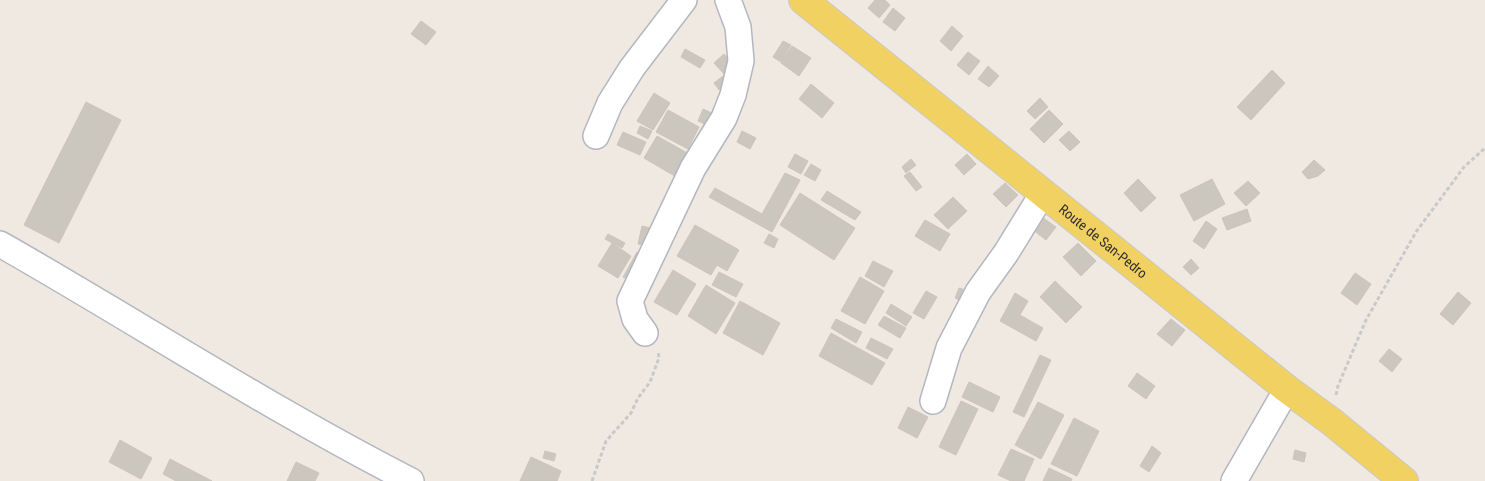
<svg xmlns="http://www.w3.org/2000/svg" width="1485" height="481" font-family="'Roboto Condensed',sans-serif">
<style>
.building{fill:#cbc7bf;stroke:#cbc5ba}
.lines{fill:none;stroke-linecap:round;stroke-linejoin:round}
.street-casing{stroke:#b4b7c1;stroke-width:28}
.primary-casing{stroke:#c9c9c9;stroke-width:30}
.path{stroke:#c9c9c9;stroke-width:3;stroke-dasharray:4 2.5;stroke-linecap:butt}
.street{stroke:#fff;stroke-width:25}
.primary{stroke:#f2d163;stroke-width:28}
.labels{text-anchor:middle;dominant-baseline:central;stroke-width:5;stroke-linejoin:round;paint-order:stroke}
.street-label{font-size:14px;fill:#2e2e2e;stroke:#fff}
</style>
<rect width="100%" height="100%" fill="#efe9e1"/>
<!-- building -->
<g class="building">
<polygon points="875,0 885,0 890,5 879,18 868,8"/>
<polygon points="893,8 905,18 895,31 883,22"/>
<polygon points="421,21 436,32 426,45 411,34"/>
<polygon points="952,26 963,36 951,51 940,41"/>
<polygon points="783,41 791,45 781,62 773,57"/>
<polygon points="792,46 811,58 799,76 781,63"/>
<polygon points="685,49 705,60 700,68 681,57"/>
<polygon points="968,52 980,61 969,75 957,65"/>
<polygon points="724,54 734,65 725,75 714,63"/>
<polygon points="988,66 999,76 989,87 978,79"/>
<polygon points="1272,70 1285,83 1251,120 1237,107"/>
<polygon points="723,76 729,83 719,90 714,83"/>
<polygon points="811,84 834,103 822,118 799,99"/>
<polygon points="654,93 670,103 653,130 637,121"/>
<polygon points="1040,98 1048,107 1035,119 1027,111"/>
<polygon points="86,102 121,120 59,243 24,225"/>
<polygon points="703,109 714,114 709,126 698,121"/>
<polygon points="668,110 699,127 688,149 656,132"/>
<polygon points="1049,110 1063,124 1044,143 1030,129"/>
<polygon points="640,126 652,131 648,139 637,133"/>
<polygon points="742,131 756,138 750,149 737,142"/>
<polygon points="1069,131 1080,142 1070,151 1059,140"/>
<polygon points="623,132 646,142 640,155 617,145"/>
<polygon points="657,136 691,155 678,178 644,158"/>
<polygon points="795,154 808,161 801,174 788,167"/>
<polygon points="967,154 976,164 964,175 955,165"/>
<polygon points="911,159 916,165 906,173 902,167"/>
<polygon points="1314,160 1325,170 1318,176 1308,179 1302,172"/>
<polygon points="811,164 821,170 815,181 804,175"/>
<polygon points="910,172 922,187 916,191 904,176"/>
<polygon points="785,173 800,180 772,232 709,197 715,188 762,214"/>
<polygon points="1138,179 1156,198 1141,212 1124,193"/>
<polygon points="1212,179 1225,204 1194,221 1180,195"/>
<polygon points="1248,181 1260,193 1246,206 1234,193"/>
<polygon points="1005,183 1018,195 1006,207 993,194"/>
<polygon points="827,191 861,212 855,220 821,200"/>
<polygon points="800,193 855,228 834,260 780,225"/>
<polygon points="953,197 967,211 948,229 934,215"/>
<polygon points="1247,209 1251,221 1227,230 1222,218"/>
<polygon points="1042,217 1056,227 1046,240 1033,230"/>
<polygon points="925,220 950,234 940,251 915,236"/>
<polygon points="1206,221 1217,229 1204,249 1193,241"/>
<polygon points="695,225 739,250 727,271 717,265 711,275 677,256"/>
<polygon points="642,226 655,229 651,247 638,244"/>
<polygon points="608,234 625,243 622,248 605,239"/>
<polygon points="769,234 778,239 774,248 764,243"/>
<polygon points="612,243 631,256 618,278 598,266"/>
<polygon points="1078,243 1096,261 1081,276 1063,257"/>
<polygon points="637,252 648,258 635,283 623,277"/>
<polygon points="1191,259 1199,268 1191,275 1183,267"/>
<polygon points="873,261 893,271 884,287 865,276"/>
<polygon points="673,270 696,284 677,315 654,302"/>
<polygon points="719,272 743,284 736,297 712,285"/>
<polygon points="1355,273 1371,284 1357,305 1341,293"/>
<polygon points="860,277 884,291 865,324 841,311"/>
<polygon points="1055,281 1082,307 1066,323 1040,297"/>
<polygon points="706,285 735,303 716,334 688,316"/>
<polygon points="959,288 969,291 965,302 955,298"/>
<polygon points="926,291 937,297 924,319 913,313"/>
<polygon points="1458,292 1471,303 1453,325 1440,314"/>
<polygon points="1015,293 1028,301 1020,315 1043,328 1036,341 1000,321"/>
<polygon points="740,301 780,323 763,355 723,333"/>
<polygon points="891,304 912,317 906,326 886,313"/>
<polygon points="884,316 906,328 900,338 878,325"/>
<polygon points="836,319 862,332 856,343 831,328"/>
<polygon points="1171,319 1185,330 1172,346 1157,334"/>
<polygon points="831,333 885,363 872,385 819,356"/>
<polygon points="871,338 893,349 887,359 866,348"/>
<polygon points="1389,349 1402,359 1392,372 1379,361"/>
<polygon points="1040,355 1051,360 1024,417 1013,412"/>
<polygon points="1137,373 1155,386 1146,399 1128,386"/>
<polygon points="969,382 1000,397 993,412 962,397"/>
<polygon points="961,401 978,409 956,455 939,447"/>
<polygon points="1038,402 1064,415 1041,459 1015,445"/>
<polygon points="908,407 928,417 917,438 898,428"/>
<polygon points="1074,418 1099,431 1077,476 1051,464"/>
<polygon points="120,440 152,458 141,479 109,462"/>
<polygon points="1152,446 1161,453 1149,472 1140,466"/>
<polygon points="1011,449 1034,459 1024,481 1011,481 998,475"/>
<polygon points="1295,450 1306,453 1304,462 1293,459"/>
<polygon points="545,451 556,454 554,461 543,458"/>
<polygon points="531,457 561,471 557,481 520,481"/>
<polygon points="170,459 212,481 176,481 163,474"/>
<polygon points="296,462 319,473 315,481 287,481"/>
<polygon points="1049,468 1072,479 1071,481 1043,481"/>
</g>
<g class="lines">
<defs>
<g id="street">
<polyline points="596,136 610,103 632,68 684,0"/>
<path d="M0,244c137,78 270,165 411,237"/>
<polyline points="645,333 635,319 630,301 693,168 724,118 733,95 741,61 738,27 728,0"/>
<polyline points="933,401 949,348 978,292 1006,253 1043,193"/>
<polyline points="1234,481 1287,389"/>
</g>
<g id="primary">
<path id="s1" d="M803,0l484,389 45,33 72,59"/>
</g>
</defs>
<!-- street casing -->
<use href="#street" class="street-casing"/>
<!-- primary casing -->
<use href="#primary" class="primary-casing"/>
<!-- path -->
<g class="path">
<polyline points="1336,395 1338,386 1366,320 1416,232 1464,167 1485,148"/>
<polyline points="592,481 606,441 631,413 638,398 650,382 659,358 658,351"/>
</g>
<!-- street -->
<use href="#street" class="street"/>
<!-- primary -->
<use href="#primary" class="primary"/>
</g>
<g class="labels">
<!-- street labels -->
<g class="street-label">
<text stroke="none"><textPath href="#s1" startOffset="385">Route de San-Pedro</textPath></text>
</g>
</g>
</svg>
